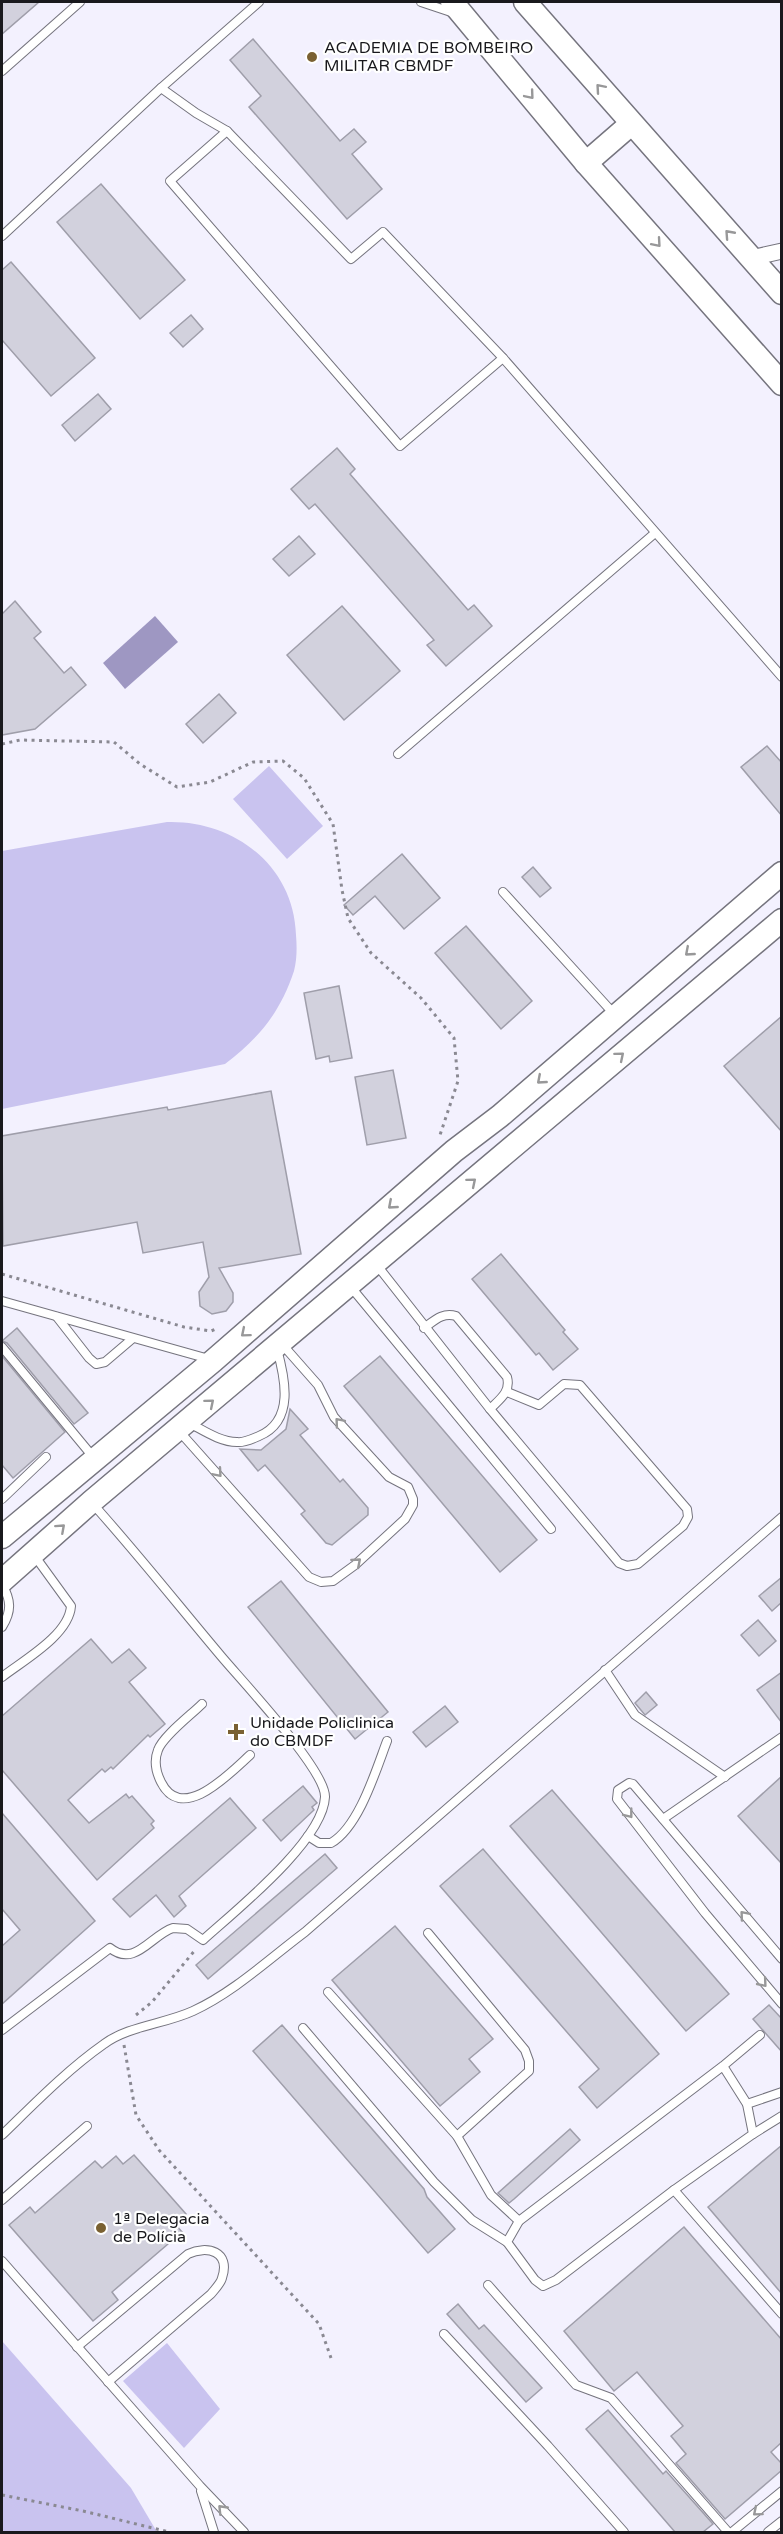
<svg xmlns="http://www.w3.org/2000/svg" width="783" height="2534" font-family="'Varela Round',sans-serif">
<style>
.green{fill:#c9c3ef}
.water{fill:#9e97c2}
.building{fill:#d2d1dd;stroke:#9f9eaa;stroke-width:1.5}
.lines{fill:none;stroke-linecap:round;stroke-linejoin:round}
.lane-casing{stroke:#75747e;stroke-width:10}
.street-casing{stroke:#75747e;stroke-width:17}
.secondary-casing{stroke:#75747e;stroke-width:25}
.path{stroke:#8a8992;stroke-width:3;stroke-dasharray:3 4.5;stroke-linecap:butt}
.lane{stroke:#fff;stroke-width:8}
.street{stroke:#fff;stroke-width:15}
.secondary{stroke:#fff;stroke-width:22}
.oneway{stroke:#989899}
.poi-dot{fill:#7a6132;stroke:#fff;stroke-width:2}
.labels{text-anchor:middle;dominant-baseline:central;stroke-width:4.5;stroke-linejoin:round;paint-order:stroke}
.poi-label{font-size:16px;fill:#19191d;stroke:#fff;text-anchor:start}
</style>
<rect width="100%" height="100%" fill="#f3f1fe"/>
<!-- green -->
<g class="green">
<polygon points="269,766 323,826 287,859 233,799"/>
<path d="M167,822c66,-2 127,43 129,113 1,12 1,24 -2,36 -14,42 -35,67 -69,93l-223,45v-258z"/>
<polygon points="2,2341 131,2488 157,2532 2,2532"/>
<polygon points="167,2343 220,2409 184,2448 123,2381"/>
</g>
<!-- water -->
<polygon class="water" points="155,616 178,642 125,689 103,663"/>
<!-- building -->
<g class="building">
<polygon points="2,2 39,2 2,34"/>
<polygon points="253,39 340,141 354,129 366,142 352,154 382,189 347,219 249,107 261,96 230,60"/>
<polygon points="101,184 185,280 140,319 57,222"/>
<polygon points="11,262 95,358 51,396 2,340 2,270"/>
<polygon points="191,315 203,329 183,347 170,333"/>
<polygon points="98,394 111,409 75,441 62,425"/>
<polygon points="337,448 355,469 350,474 468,610 474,605 492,626 446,666 427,645 434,640 315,504 309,509 291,489"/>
<polygon points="299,536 315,554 289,576 273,559"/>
<polygon points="15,601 41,632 34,638 64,673 71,667 86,685 35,729 2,735 2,614"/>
<polygon points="342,606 400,671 344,720 287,655"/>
<polygon points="219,694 236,713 203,743 186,724"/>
<polygon points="767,746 782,763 782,816 741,767"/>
<polygon points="402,854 440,898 404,929 375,896 353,915 344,905"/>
<polygon points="533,867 551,888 540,897 522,877"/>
<polygon points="466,926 532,1001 501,1029 435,953"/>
<polygon points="339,986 352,1058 330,1062 329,1056 316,1059 304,993"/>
<polygon points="782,1016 782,1132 724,1066"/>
<polygon points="393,1070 406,1138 367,1145 355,1077"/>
<polygon points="271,1091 301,1254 219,1268 233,1293 233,1302 226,1311 212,1314 200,1306 199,1292 209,1277 203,1242 143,1253 137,1222 3,1246 2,1136 167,1107 168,1110"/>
<polygon points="501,1254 565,1330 563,1332 578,1349 553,1370 539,1353 536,1355 472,1279"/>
<polygon points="17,1328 88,1413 74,1424 7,1343 2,1341"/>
<polygon points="2,1356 65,1432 13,1478 2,1465"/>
<polygon points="380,1356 537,1540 500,1572 344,1386"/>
<polygon points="290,1409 308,1429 300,1435 340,1482 343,1479 368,1508 368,1515 332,1545 326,1543 301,1514 305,1511 265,1465 258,1471 240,1449 261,1450 286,1429"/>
<polygon points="782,1577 782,1602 772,1611 759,1596"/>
<polygon points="281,1581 388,1712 355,1739 248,1607"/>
<polygon points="758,1620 776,1641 759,1656 741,1635"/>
<polygon points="91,1639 112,1663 129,1649 146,1668 129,1682 165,1724 150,1737 148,1735 113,1769 111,1767 105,1772 102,1769 68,1800 89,1823 126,1794 129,1798 132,1796 154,1821 151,1824 154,1828 97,1880 2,1770 2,1716"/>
<polygon points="782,1672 782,1723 757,1690"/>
<polygon points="646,1692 657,1705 645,1715 635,1703"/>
<polygon points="445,1706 458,1722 426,1747 413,1732"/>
<polygon points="782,1776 782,1864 738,1816"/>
<polygon points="303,1786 317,1803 312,1807 314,1810 281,1841 263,1820"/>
<polygon points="552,1790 729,1994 686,2031 510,1826"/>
<polygon points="230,1798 256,1828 179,1896 186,1906 174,1917 156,1895 130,1917 113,1899"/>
<polygon points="2,1813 95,1921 2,2004 2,1946 20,1930 2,1909"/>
<polygon points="483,1849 659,2054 597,2108 579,2087 599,2069 440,1886"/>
<polygon points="325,1854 337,1868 208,1979 196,1965"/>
<polygon points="395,1926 493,2039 469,2059 480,2072 440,2106 332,1980"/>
<polygon points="769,2005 782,2019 782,2052 753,2019"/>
<polygon points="282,2025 424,2189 427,2197 455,2229 428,2253 253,2051"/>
<polygon points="570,2129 580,2140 514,2199 509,2203 498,2193"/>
<polygon points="782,2145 782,2294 708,2207"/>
<polygon points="134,2155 186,2214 175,2224 182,2232 112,2292 118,2300 93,2321 9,2225 30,2207 35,2213 95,2161 102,2168 116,2156 123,2164"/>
<polygon points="684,2227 782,2340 782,2442 771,2452 782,2464 782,2470 725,2519 676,2463 686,2454 671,2436 683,2426 637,2372 614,2391 564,2331"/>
<polygon points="458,2304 479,2329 484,2325 542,2388 526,2402 447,2314"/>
<polygon points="608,2410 663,2474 666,2471 713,2524 703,2532 675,2532 586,2429"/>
</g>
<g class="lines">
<defs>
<g id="lane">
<polyline points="259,2 161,88 196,113 227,131 351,259 383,232 503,358 782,677"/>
<polyline points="421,2 451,12"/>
<polyline points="2,71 80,2"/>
<polyline points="227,131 170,181 400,446 503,358"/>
<polyline points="2,236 161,88"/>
<polyline points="398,754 655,533"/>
<polyline points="503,892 615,1015"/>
<polyline points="376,1264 490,1409 619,1563 627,1566 638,1564 683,1526 688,1517 687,1509 580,1385 564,1384 539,1405 507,1392"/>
<polyline points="350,1286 551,1529"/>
<polyline points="2,1301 209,1359"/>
<polyline points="57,1317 89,1358 96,1364 105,1362 132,1339"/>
<path d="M424,1328c11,-8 19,-16 32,-12l51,61c4,15 -7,22 -17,32"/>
<polyline points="2,1347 94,1458"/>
<path d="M189,1423c14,7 31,19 48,19 7,1 15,-3 22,-6 36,-15 26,-58 18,-87"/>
<polyline points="179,1431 309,1577 321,1582 333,1581 355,1565 405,1519 413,1505 413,1499 408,1487 389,1477 334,1417 318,1385 281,1343"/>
<polyline points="2,1499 46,1457"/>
<path d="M2,1627c10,-16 9,-27 0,-43"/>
<polyline points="605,1670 635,1715 725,1777"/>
<path d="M2,1677c22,-17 67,-42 69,-71l-37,-51"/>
<path d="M202,1704c-11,11 -39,32 -44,46 -4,10 -2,22 3,32 21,42 68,-8 89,-27"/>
<polyline points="663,1819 782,1737"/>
<path d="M308,1836l11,7h12c28,-16 45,-73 56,-102"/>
<polyline points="428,1933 525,2050 529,2061 529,2071 457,2136"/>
<polyline points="782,1959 633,1784 629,1783 618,1790 617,1799 705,1913 782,2004"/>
<polyline points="328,1992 457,2136 491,2195 519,2221"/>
<polyline points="303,2028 434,2182 472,2220 507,2242"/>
<path d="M2,2030l108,-82c25,20 41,-13 63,-20l14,1 16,11c32,-29 120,-99 122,-143 1,-27 -84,-117 -104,-141 -43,-51 -84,-103 -129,-153"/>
<polyline points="723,2066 747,2104 753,2134 674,2190 556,2280 543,2286 535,2280 507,2242 519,2221 723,2066 760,2035"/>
<polyline points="747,2104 782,2092"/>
<polyline points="753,2134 782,2116"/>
<path d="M2,2135c32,-31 65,-65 102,-91 24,-18 61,-20 89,-33 41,-19 76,-52 112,-79l477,-415"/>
<polyline points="674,2190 782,2314"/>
<polyline points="2,2200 87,2126"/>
<polyline points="2,2261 200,2486 244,2532"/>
<polyline points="488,2285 576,2385 611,2398 728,2532"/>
<polyline points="444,2334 548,2446 624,2532"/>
<path d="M77,2347l111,-93c19,-9 43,-3 34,24 -1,5 -7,11 -11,16l-103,88"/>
<polyline points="201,2491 214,2532"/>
<polyline points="732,2532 782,2491"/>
<polyline points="768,2532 782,2521"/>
</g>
<polyline id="street" points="751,258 782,251"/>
<g id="secondary">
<polyline points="452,2 586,163 782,384"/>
<polyline points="525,2 782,293"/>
<polyline points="586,163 631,124"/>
<polyline points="2,1537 213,1361 454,1151 500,1116 782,873"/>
<polyline points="2,1581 91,1502 782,920"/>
</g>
</defs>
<!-- lane casing -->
<use href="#lane" class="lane-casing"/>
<!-- street casing -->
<use href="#street" class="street-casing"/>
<!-- secondary casing -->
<use href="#secondary" class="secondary-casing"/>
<!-- path -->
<g class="path">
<polyline points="2,744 20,740 114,742 140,764 177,787 210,782 253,762 283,761 304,778 333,824 342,890 348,918 371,953 421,998 454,1038 458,1081 440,1135"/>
<polyline points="2,1274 184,1327 211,1331 216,1329"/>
<polyline points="136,2015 152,2002 196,1949"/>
<polyline points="124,2045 136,2115 159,2150 319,2324 331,2358"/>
<polyline points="2,2495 83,2511 169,2532"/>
</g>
<!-- lane -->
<use href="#lane" class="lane"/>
<!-- street -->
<use href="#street" class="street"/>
<!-- secondary -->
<use href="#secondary" class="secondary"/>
</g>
<!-- one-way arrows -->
<defs><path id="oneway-chevron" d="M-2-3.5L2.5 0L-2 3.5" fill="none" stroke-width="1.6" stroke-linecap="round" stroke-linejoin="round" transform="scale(1.5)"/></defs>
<g class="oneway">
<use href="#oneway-chevron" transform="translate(600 88) rotate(-131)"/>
<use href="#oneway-chevron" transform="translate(530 95) rotate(50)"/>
<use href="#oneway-chevron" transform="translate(729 234) rotate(-132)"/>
<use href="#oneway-chevron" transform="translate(657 243) rotate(49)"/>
<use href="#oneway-chevron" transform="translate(689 952) rotate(139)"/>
<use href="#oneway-chevron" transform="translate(620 1056) rotate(-40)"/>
<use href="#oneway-chevron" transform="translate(541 1080) rotate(139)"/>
<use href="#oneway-chevron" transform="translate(472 1182) rotate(-40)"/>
<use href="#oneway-chevron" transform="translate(392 1205) rotate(139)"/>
<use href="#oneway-chevron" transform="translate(245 1333) rotate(140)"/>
<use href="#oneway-chevron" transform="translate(210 1403) rotate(-40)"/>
<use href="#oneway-chevron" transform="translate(339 1422) rotate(-130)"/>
<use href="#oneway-chevron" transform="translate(218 1473) rotate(49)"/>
<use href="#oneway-chevron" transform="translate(61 1528) rotate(-42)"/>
<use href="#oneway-chevron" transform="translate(357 1562) rotate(-41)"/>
<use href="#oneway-chevron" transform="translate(629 1814) rotate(52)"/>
<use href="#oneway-chevron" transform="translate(744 1915) rotate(-130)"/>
<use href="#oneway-chevron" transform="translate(763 1983) rotate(50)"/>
<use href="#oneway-chevron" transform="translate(222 2509) rotate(-134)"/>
<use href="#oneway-chevron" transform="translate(757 2512) rotate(140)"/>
</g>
<!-- markers -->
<g class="poi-dot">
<circle cx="312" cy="57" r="6"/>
<path d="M233 1723h6v6h6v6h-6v6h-6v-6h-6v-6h6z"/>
<circle cx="101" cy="2228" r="6"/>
</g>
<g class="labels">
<!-- poi labels -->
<g class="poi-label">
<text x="324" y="48">ACADEMIA DE BOMBEIRO<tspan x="324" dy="18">MILITAR CBMDF</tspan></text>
<text x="250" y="1723">Unidade Policlinica<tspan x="250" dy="18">do CBMDF</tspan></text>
<text x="113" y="2219">1ª Delegacia<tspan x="113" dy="18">de Polícia</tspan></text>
</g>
</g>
<!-- border -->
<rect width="783" height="2534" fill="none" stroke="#19191d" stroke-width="6"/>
</svg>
